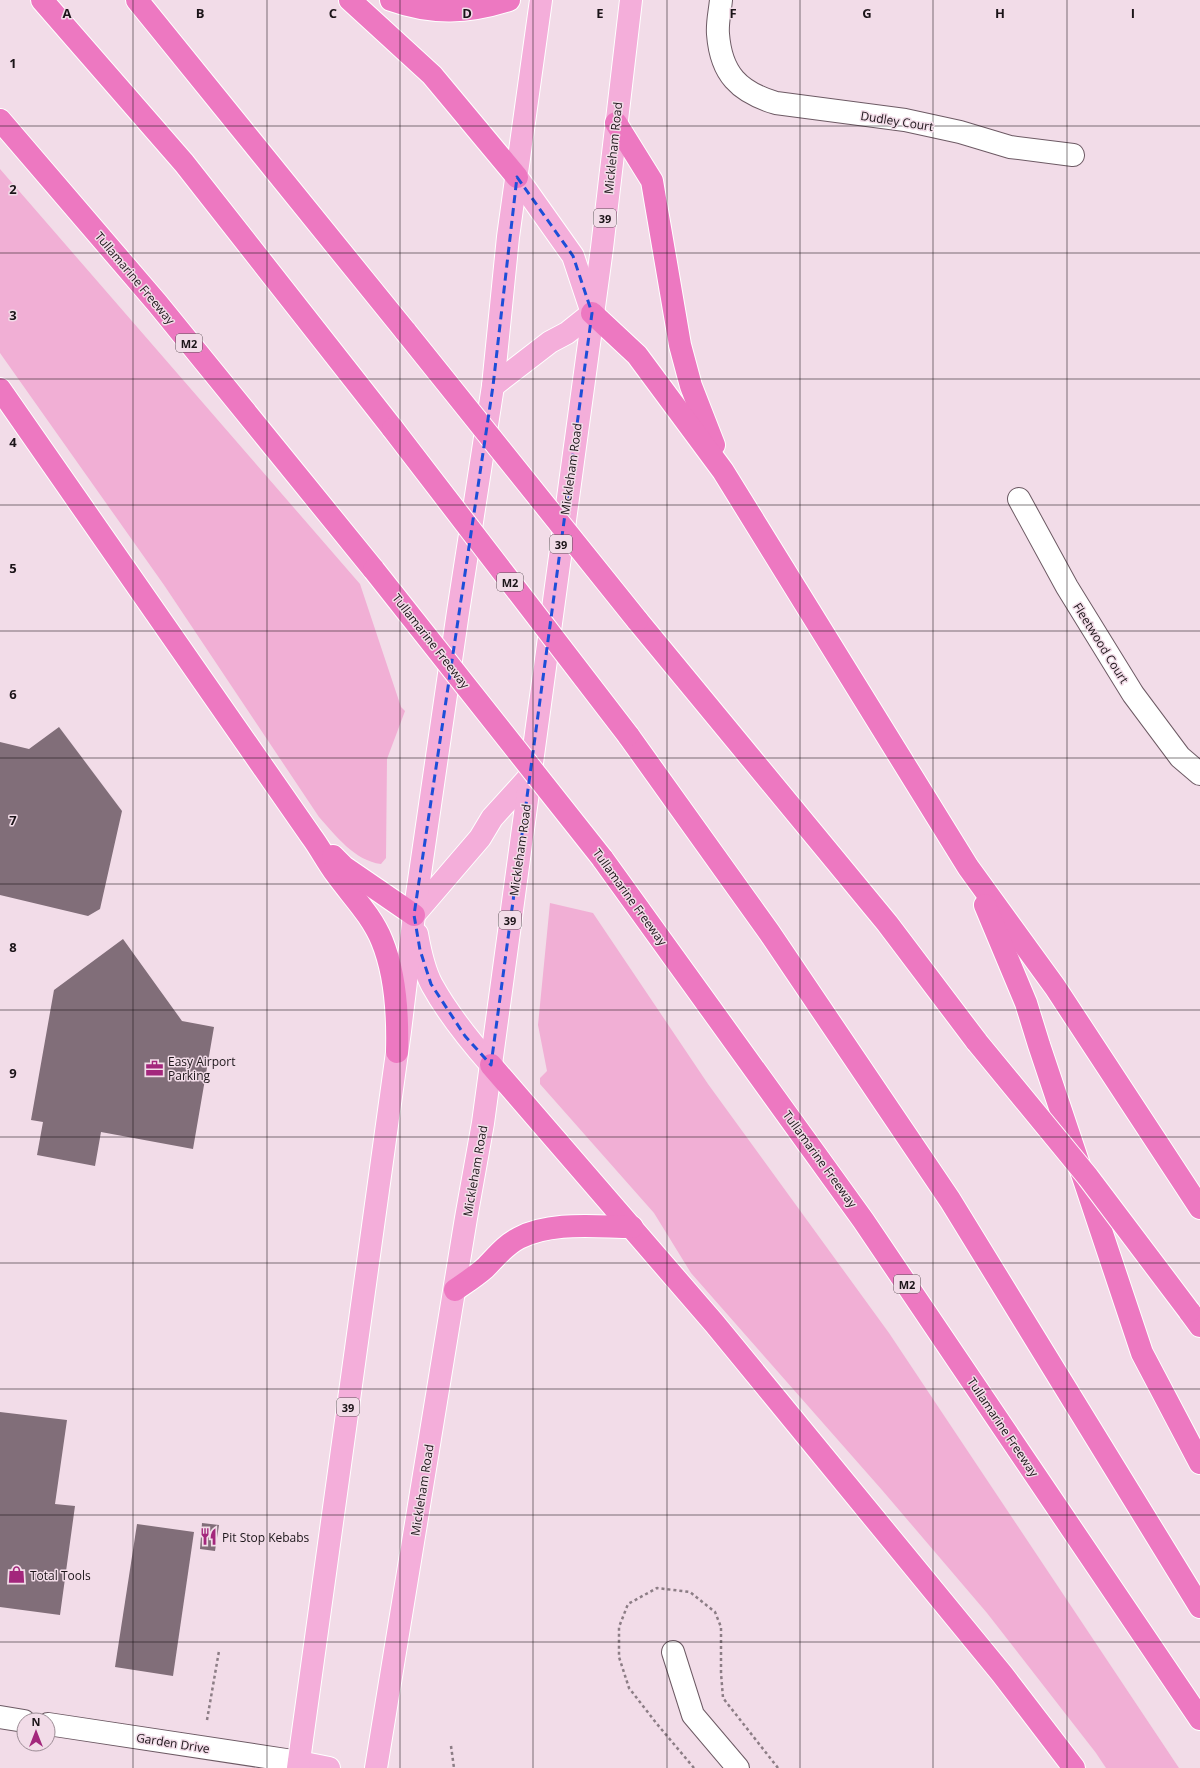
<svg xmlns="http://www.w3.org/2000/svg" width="1200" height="1768" font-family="'Open Sans',sans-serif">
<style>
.green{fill:#f1afd5}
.building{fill:#816e79}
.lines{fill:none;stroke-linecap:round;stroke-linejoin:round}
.minor-casing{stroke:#6d5a64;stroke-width:24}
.major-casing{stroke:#fff;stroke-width:24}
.highway-casing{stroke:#fff;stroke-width:24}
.path{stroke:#8c7d85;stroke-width:2.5;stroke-dasharray:3 3;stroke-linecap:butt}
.minor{stroke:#fff;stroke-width:22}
.major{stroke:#f4aeda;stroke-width:22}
.highway{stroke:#ed78c1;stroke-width:22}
.highway-bridge-casing{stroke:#fff;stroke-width:24;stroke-linecap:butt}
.highway-bridge{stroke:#ed78c1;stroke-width:22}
.marked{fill:none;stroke:#1d4ed8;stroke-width:3;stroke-dasharray:8 5;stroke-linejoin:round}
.grid{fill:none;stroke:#1b1418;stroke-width:1;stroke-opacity:0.55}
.labels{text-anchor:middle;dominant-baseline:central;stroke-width:3;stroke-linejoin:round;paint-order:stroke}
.shield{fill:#f2dce8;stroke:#5c5056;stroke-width:1}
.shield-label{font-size:11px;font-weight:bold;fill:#1b1418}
.street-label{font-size:12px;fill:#1b1418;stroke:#f2dce8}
.poi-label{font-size:12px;fill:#1b1418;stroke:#f2dce8;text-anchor:start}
.grid-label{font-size:13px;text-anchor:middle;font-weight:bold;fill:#1b1418;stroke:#f2dce8;stroke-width:3;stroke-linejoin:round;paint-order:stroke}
</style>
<rect width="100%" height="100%" fill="#f2dce8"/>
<!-- green -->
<g class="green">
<path d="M0,169l360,415 41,123 4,4 -18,48 -1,99 -5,6c-26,-3 -46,-29 -62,-47l-155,-232 -164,-232z"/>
<polygon points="550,903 593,913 708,1084 889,1333 1179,1768 1106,1768 1096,1753 987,1613 882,1490 691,1273 654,1213 540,1084 540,1078 547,1071 538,1025"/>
</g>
<!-- building -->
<g class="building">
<polygon points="59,727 122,811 100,909 88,916 0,895 0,742 29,749"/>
<polygon points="123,939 182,1021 214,1027 193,1149 101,1132 95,1166 37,1155 43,1122 31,1120 54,990"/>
<polygon points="0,1412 67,1420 55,1504 75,1506 60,1615 0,1607"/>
<polygon points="202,1523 219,1525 215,1551 200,1549"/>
<polygon points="137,1524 194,1532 173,1676 115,1667"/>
</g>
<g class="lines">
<defs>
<g id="minor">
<path d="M721,0c-1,11 -4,23 -3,34 3,40 21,58 58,69l129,17 55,12 50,15 63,8"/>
<polyline points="1019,499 1067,587 1133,694 1180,757 1200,774"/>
<polyline points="673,1652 693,1715 738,1768"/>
<polyline points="0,1717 24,1721"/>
<polyline points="48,1724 299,1762"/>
</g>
<g id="major">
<polyline points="517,177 573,256 591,310"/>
<polyline points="493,386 550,342 567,333 592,313"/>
<polyline points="414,915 480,838 492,818 530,776"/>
<path d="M417,934c3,17 7,36 15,51 16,29 37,55 59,80"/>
<polyline points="299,1762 329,1768"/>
<polyline points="298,1768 400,1031 414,915 458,612 493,386 508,237 541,0"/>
<polyline points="376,1768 466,1218 483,1123 602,248 631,0"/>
</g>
<g id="highway">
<polyline points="42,0 184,163 393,429"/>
<polyline points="137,0 406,332"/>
<polyline points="350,0 432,75 517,177"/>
<path d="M391,0c42,15 77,13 118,0"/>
<polyline points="0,120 157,303 374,570"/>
<polyline points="616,123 652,181 680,345 691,386 714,445"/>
<polyline points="592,313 637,355 723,471 968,867 1055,987 1200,1208"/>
<path d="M0,389l311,447c9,12 16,26 25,38 16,22 36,42 46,67 14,34 16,76 15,111"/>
<polyline points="637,620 887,923 977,1042"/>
<polyline points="628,735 769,932 950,1200 1200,1607"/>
<polyline points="333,856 344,867 414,915"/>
<polyline points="602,858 863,1220 1200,1719"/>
<polyline points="985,905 1026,1003 1039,1045 1142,1353 1200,1463"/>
<polyline points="491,1065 714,1323 1002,1674 1074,1768"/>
<path d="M455,1290c10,-7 21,-14 30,-22 11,-11 20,-23 34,-30 33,-17 77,-11 113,-11"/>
<polyline points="1189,1311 1200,1326"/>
</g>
</defs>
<!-- minor casing -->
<use href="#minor" class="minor-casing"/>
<!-- major casing -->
<use href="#major" class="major-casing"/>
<!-- highway casing -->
<use href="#highway" class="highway-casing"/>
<!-- path -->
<g class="path">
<polyline points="207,1720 219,1651"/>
<polyline points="451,1746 454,1768"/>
<polyline points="694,1768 657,1724 629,1688 619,1657 619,1627 628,1604 657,1588 690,1592 715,1612 721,1627 721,1673 723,1698 778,1768"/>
</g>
<!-- minor -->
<use href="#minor" class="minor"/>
<!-- major -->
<use href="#major" class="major"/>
<!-- highway -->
<use href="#highway" class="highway"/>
<defs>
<g id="highway-bridge">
<polyline points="406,332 637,620"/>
<polyline points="393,429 628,735"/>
<polyline points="374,570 602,858"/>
<polyline points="977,1042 1088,1177 1189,1311"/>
</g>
</defs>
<!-- highway-bridge casing -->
<use href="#highway-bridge" class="highway-bridge-casing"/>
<!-- highway-bridge -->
<use href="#highway-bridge" class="highway-bridge"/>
</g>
<!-- marked area -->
<path class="marked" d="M517,177l56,79 19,57 -101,752 -26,-29 -34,-52 -11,-34 -6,-35 79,-529z"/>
<!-- grid -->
<path class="grid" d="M133,0v1768M267,0v1768M400,0v1768M533,0v1768M667,0v1768M800,0v1768M933,0v1768M1067,0v1768M0,126h1200M0,253h1200M0,379h1200M0,505h1200M0,631h1200M0,758h1200M0,884h1200M0,1010h1200M0,1137h1200M0,1263h1200M0,1389h1200M0,1515h1200M0,1642h1200"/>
<!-- icons -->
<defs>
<symbol id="office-bare" viewBox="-9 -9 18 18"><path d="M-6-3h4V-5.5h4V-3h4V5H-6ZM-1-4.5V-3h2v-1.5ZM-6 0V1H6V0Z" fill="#a3277c" stroke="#f2dce8" stroke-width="2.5" paint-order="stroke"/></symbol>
<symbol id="restaurant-bare" viewBox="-9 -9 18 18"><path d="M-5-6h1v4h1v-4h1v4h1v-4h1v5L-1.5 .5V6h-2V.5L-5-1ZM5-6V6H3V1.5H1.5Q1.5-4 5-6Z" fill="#a3277c" stroke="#f2dce8" stroke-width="2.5" paint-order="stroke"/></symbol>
<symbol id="shop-bare" viewBox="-9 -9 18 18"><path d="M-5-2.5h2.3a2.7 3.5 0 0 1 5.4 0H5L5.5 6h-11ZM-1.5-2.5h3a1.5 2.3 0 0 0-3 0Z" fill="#a3277c" stroke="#f2dce8" stroke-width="2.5" paint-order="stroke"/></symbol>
</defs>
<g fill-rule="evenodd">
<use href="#office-bare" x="142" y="1056" width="25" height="25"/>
<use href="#restaurant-bare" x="196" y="1524" width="25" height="25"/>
<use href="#shop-bare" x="4" y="1562" width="25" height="25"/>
</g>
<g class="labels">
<!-- shield labels -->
<g class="shield">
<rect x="594" y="209" width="22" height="18" rx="3"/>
<rect x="176" y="334" width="26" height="18" rx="3"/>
<rect x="550" y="535" width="22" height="18" rx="3"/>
<rect x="497" y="573" width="26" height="18" rx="3"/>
<rect x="499" y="911" width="22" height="18" rx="3"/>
<rect x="894" y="1275" width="26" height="18" rx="3"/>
<rect x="337" y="1398" width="22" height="18" rx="3"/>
</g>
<g class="shield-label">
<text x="605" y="218">39</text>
<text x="189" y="343">M2</text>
<text x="561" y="544">39</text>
<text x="510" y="582">M2</text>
<text x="510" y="920">39</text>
<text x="907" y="1284">M2</text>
<text x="348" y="1407">39</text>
</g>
<!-- street labels -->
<g class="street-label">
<text transform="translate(897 121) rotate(9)">Dudley Court</text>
<text transform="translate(613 148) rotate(-84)">Mickleham Road</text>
<text transform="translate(135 278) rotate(50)">Tullamarine Freeway</text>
<text transform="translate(571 469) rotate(-82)">Mickleham Road</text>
<text transform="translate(431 641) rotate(52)">Tullamarine Freeway</text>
<text transform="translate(1101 643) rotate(58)">Fleetwood Court</text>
<text transform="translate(520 850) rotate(-82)">Mickleham Road</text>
<text transform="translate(630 897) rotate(54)">Tullamarine Freeway</text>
<text transform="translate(820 1159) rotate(54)">Tullamarine Freeway</text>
<text transform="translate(475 1171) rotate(-80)">Mickleham Road</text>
<text transform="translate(1003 1427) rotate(56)">Tullamarine Freeway</text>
<text transform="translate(422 1490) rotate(-81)">Mickleham Road</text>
<text transform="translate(173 1743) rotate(9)">Garden Drive</text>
</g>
<!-- poi labels -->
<g class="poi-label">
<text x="168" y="1061">Easy Airport<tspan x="168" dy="14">Parking</tspan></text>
<text x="222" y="1537">Pit Stop Kebabs</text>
<text x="30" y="1575">Total Tools</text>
</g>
</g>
<g class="grid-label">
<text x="67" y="18">A</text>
<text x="200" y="18">B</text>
<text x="333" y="18">C</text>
<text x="467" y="18">D</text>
<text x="600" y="18">E</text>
<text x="733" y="18">F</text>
<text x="867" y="18">G</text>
<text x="1000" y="18">H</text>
<text x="1133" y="18">I</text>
<text x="13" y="68">1</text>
<text x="13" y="194">2</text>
<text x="13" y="320">3</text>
<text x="13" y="447">4</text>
<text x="13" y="573">5</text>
<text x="13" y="699">6</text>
<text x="13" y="825">7</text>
<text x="13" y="952">8</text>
<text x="13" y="1078">9</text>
</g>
<!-- north arrow -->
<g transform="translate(36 1732)"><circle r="19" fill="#f2dce8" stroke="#9c8c95"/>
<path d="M0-3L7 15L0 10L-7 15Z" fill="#a3277c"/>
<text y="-6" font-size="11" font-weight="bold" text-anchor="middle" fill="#1b1418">N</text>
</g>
</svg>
